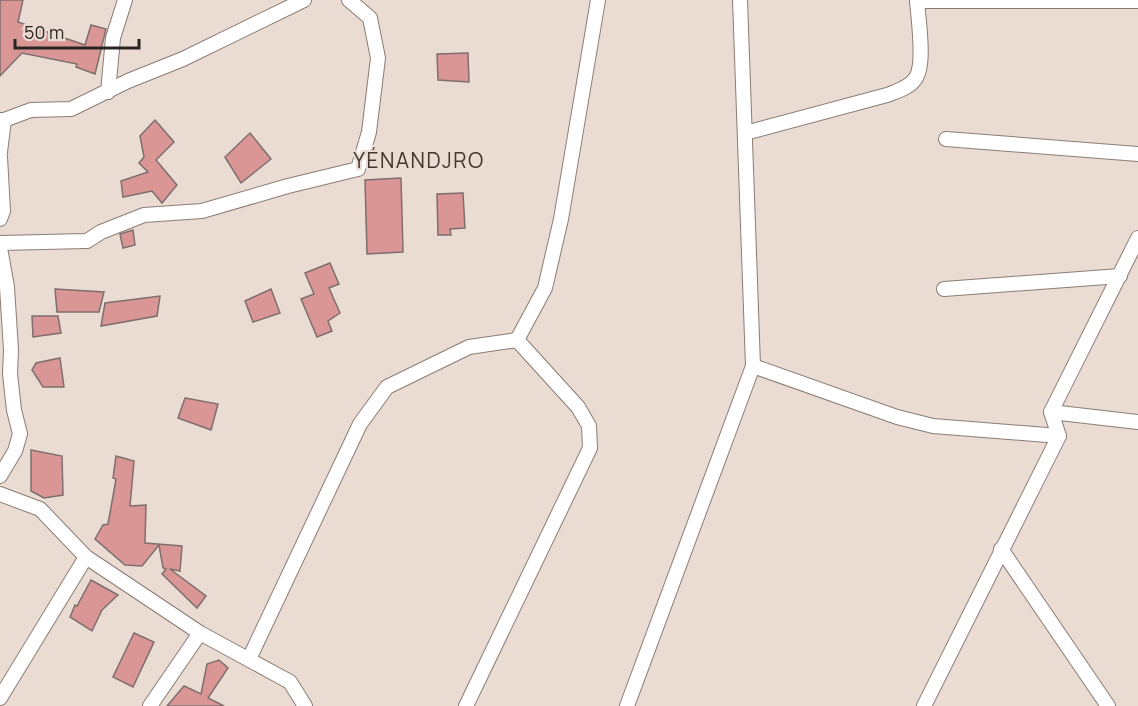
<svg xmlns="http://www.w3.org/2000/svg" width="1138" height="706" font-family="Manrope,sans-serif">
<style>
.building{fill:#d99695;stroke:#7e6e6e;stroke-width:1.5}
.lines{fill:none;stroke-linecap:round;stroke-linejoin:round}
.street-casing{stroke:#8a7d74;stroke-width:16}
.street{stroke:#fff;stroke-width:14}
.labels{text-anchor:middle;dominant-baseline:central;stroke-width:4.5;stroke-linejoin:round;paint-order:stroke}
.quarter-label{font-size:21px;letter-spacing:1.5px;fill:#42372f;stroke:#eadcd3}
</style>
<rect width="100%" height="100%" fill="#eadcd3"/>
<!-- building -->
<g class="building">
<polygon points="0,0 23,0 18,22 85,45 91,25 106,29 95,74 76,67 77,64 22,53 0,76"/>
<polygon points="468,53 469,82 438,80 437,54"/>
<polygon points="155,120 174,142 156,160 177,185 162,203 152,191 123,197 121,181 148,172 139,163 144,157 140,136"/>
<polygon points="250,133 271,159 241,183 225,157"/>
<polygon points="401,178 403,252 367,254 365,180"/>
<polygon points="463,193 465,228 450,229 451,235 438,235 437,194"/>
<polygon points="133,230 135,245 123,248 120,234"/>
<polygon points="330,263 339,284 329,288 340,313 328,321 332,331 317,337 301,299 314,294 305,273"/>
<polygon points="55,289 104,292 99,312 57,312"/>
<polygon points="271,289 280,313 253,322 245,301"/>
<polygon points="160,296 157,316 101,326 105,303"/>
<polygon points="32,316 58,316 61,333 33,337"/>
<polygon points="60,358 64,387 43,387 32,370 36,363"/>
<polygon points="185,398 218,404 211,430 178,418"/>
<polygon points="31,450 62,456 63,495 44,498 31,491"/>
<polygon points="116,456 134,461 130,506 146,505 145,543 182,546 180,571 170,569 206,596 197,608 162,574 166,569 163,568 159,545 142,566 125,565 95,539 103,525 108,524 116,479 113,478"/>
<polygon points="91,580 118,595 102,610 92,631 70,617 75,605 77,606"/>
<polygon points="134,633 154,642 133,687 113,677"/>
<polygon points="219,660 228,668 208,698 224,706 167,706 184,686 201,694 207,664"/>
</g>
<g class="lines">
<defs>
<g id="street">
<polyline points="740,0 753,366 897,417 933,426 1059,436"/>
<polyline points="917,1 1138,1"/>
<polyline points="108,92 113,38 125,0"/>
<polyline points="0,120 4,120 31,110 71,109 128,81 183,59 304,0"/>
<path d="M745,133l142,-38c10,-4 22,-7 28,-16 11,-13 3,-61 2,-79"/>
<polyline points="946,139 1138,154"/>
<polyline points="0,152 4,120"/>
<polyline points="0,157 3,211 0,219"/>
<polyline points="0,243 87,241 101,232 144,215 202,211 288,186 358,169 369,132 378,58 370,18 349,0"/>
<polyline points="0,248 7,287 11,350 10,374 14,410 20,434 15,451 0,476"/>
<polyline points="944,289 1120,276"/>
<polyline points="517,340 545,288 561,219 598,0"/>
<polyline points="1051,412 1138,422"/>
<polyline points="0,494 40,509 86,557 200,633 290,682 305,706"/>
<polyline points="1001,549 1108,706"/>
<polyline points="249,659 360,424 387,387 469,347 517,340"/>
<polyline points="0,698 86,557"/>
<polyline points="150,706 200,633"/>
<polyline points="466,706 590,448 589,426 578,407 517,340"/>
<polyline points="627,706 753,366"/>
<polyline points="924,706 1059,436 1051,412 1138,238"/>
</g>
</defs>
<!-- street casing -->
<use href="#street" class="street-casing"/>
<!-- street -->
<use href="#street" class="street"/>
</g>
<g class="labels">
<!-- quarter labels -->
<g class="quarter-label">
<text x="419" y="160">YÉNANDJRO</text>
</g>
</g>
<!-- scale -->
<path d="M15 39v9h124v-9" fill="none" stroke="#2a2522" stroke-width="3"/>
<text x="24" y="39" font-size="18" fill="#2a2522" stroke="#eadcd3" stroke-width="4.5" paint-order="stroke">50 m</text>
</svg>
